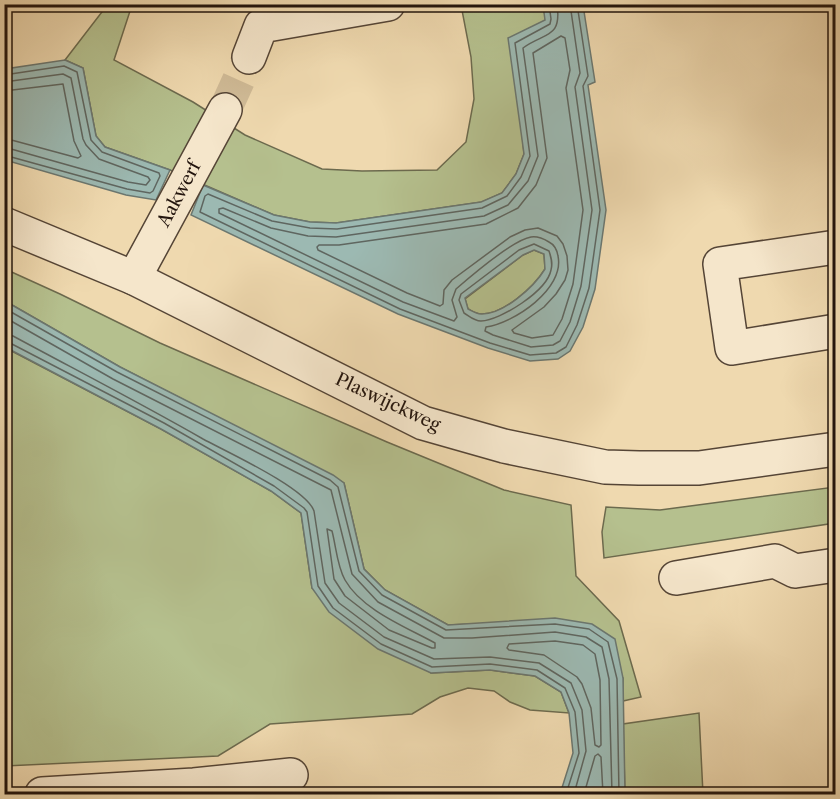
<svg xmlns="http://www.w3.org/2000/svg" width="840" height="799" font-family="'Libre Caslon Text',serif">
<style>
.green{fill:#b5c08e;stroke:#6c6a4e;stroke-width:1.5}
.water{fill:#9cb9b2;stroke:#6b7770;stroke-width:1.5;fill-rule:evenodd}
.lines{fill:none;stroke-linecap:round;stroke-linejoin:round}
.shore{stroke:#5f6660;stroke-width:1.5}
.minor-tunnel{stroke:#d0bb97;stroke-width:33;stroke-dasharray:33 16;stroke-linecap:butt}
.minor-casing{stroke:#554536;stroke-width:36}
.minor{stroke:#f5e6cb;stroke-width:33}
.labels{text-anchor:middle;dominant-baseline:central;stroke-width:4.5;stroke-linejoin:round;paint-order:stroke}
.street-label{font-size:18px;fill:#22140d;stroke:#f5e6cb}
</style>
<rect width="100%" height="100%" fill="#efd9af"/>
<filter id="stains"><feTurbulence type="fractalNoise" baseFrequency=".00333" numOctaves="4"/><feColorMatrix values="0 0 0 0 .2 0 0 0 0 .09 0 0 0 0 .02 0 0 0 .5 -.17"/></filter>
<radialGradient id="worn" r=".72"><stop offset=".6" stop-color="#630" stop-opacity="0"/><stop offset="1" stop-color="#630" stop-opacity=".3"/></radialGradient>
<!-- green -->
<g class="green">
<polygon points="105,5 132,5 114,60 193,102 245,135 322,169 362,171 437,170 466,142 474,99 471,57 461,5 543,5 546,20 530,29 521,122 524,154 516,174 502,193 482,202 336,223 310,222 274,215 170,170 105,147 96,136 83,68 65,60 105,8"/>
<path d="M534,250l10,4 1,15c-11,18 -42,46 -64,45 -5,0 -9,-3 -13,-5l-3,-10 58,-44z"/>
<polygon points="5,269 60,294 160,343 387,442 504,490 571,505 576,576 619,621 641,697 623,701 623,678 471,624 448,625 385,590 364,569 344,483 120,367 5,301"/>
<polygon points="4,347 161,429 271,491 301,513 312,588 431,673 490,670 535,676 561,692 569,713 530,710 510,702 494,691 468,688 440,697 412,714 270,724 218,756 5,766"/>
<polygon points="835,487 835,523 604,558 602,532 606,507 660,510"/>
<polygon points="699,713 703,794 625,794 623,724"/>
</g>
<!-- water -->
<g class="water">
<path d="M543,5h40l12,77 -7,3 18,125 -11,79 -12,38 -13,24 -12,8 -28,2 -42,-13 -90,-34 -207,-99 12,-30 71,30 36,7 26,1 145,-21 21,-9 14,-19 8,-20 -16,-116 37,-18zM534,250l10,4 1,15c-11,18 -42,46 -64,45 -5,0 -9,-3 -13,-5l-3,-11 58,-43z"/>
<polygon points="65,60 83,68 96,136 105,147 170,170 156,200 126,195 5,160 5,69"/>
<polygon points="5,301 120,367 333,475 344,483 364,569 385,590 448,625 555,618 592,624 615,639 623,678 625,794 560,794 573,753 569,713 561,692 535,676 490,670 431,673 378,649 329,612 312,588 301,513 271,491 161,429 5,347"/>
</g>
<g class="lines">
<!-- shore -->
<g class="shore">
<polyline points="549,4 551,19 550,24 515,43 530,156 521,177 507,196 482,208 337,229 310,228 272,221 208,194 205,196 200,212 400,309 490,343 530,355 556,353 566,347 577,325 589,288 600,210 583,86 588,76 577,4"/>
<path d="M557,4c5,35 -12,28 -34,44l15,108 -10,25 -20,24 -24,11 -148,21 -28,-1 -37,-8 -48,-20 -4,1v4l184,89 51,19 3,-4 -5,-17 4,-11c15,-13 57,-49 75,-52 6,-1 13,2 18,5 6,3 8,8 9,14 7,33 -44,67 -72,71l-1,4 8,4 38,12 22,-2 7,-4 10,-19 11,-36 11,-76 -17,-123 5,-14 -10,-69"/>
<polygon points="561,36 565,38 570,70 566,88 583,210 573,284 562,319 553,335 532,338 514,333 512,330 544,307 556,294 565,280 568,270 567,256 563,244 557,236 538,228 525,230 510,237 452,280 444,290 443,304 440,306 407,293 318,250 317,247 319,245 339,245 486,224 518,208 536,185 547,158 533,53"/>
<polyline points="4,75 64,66 77,72 91,140 102,152 159,173 160,176 153,191 150,193 127,189 4,155"/>
<polyline points="4,82 63,74 71,78 83,139 86,145 99,159 148,177 150,180 146,185 128,182 4,147"/>
<polyline points="4,91 63,84 74,141 81,156 78,158 4,138"/>
<path d="M534,244l15,7c2,6 4,12 2,19 -4,21 -50,50 -70,51 -7,0 -12,-5 -17,-8l-5,-13 2,-6 58,-44z"/>
<polyline points="4,308 117,372 330,480 338,487 359,571 382,595 446,630 555,624 589,629 608,642 617,679 619,794"/>
<polyline points="4,317 113,379 331,490 352,574 378,602 444,638 472,638 555,632 586,637 602,647 609,679 612,794"/>
<path d="M4,334l9,2c63,34 127,67 190,103 24,13 103,49 111,72l11,72 14,20 45,34 50,22 56,-2 49,6 32,20 11,27 4,41 -12,43"/>
<polyline points="4,342 10,343 164,423 274,486 304,508 307,512 318,586 333,608 381,644 432,667 490,664 537,670 565,688 575,712 579,753 566,794"/>
<path d="M327,529l5,2c4,15 5,35 13,49 17,30 61,47 90,63v5h-3l-43,-18 -44,-34 -11,-17z"/>
<polygon points="555,641 583,645 595,654 600,680 601,745 599,747 595,745 591,708 582,684 577,677 544,655 509,650 507,648 509,644"/>
<polyline points="584,794 595,756 598,754 601,757 603,794"/>
</g>
<!-- minor-tunnel -->
<polyline class="minor-tunnel" points="225,110 249,57"/>
<defs>
<g id="minor">
<polyline points="249,57 261,26 388,4"/>
<polyline points="4,224 134,278 423,423 504,446 605,467 639,468 699,468 836,449"/>
<polyline points="836,247 720,264 732,348 836,331"/>
<polyline points="134,278 225,110"/>
<polyline points="676,578 775,561 795,571 836,565"/>
<polyline points="42,794 194,785 291,775"/>
</g>
</defs>
<!-- minor casing -->
<use href="#minor" class="minor-casing"/>
<!-- minor -->
<use href="#minor" class="minor"/>
</g>
<g class="labels">
<!-- street labels -->
<g class="street-label">
<text transform="translate(179 194) rotate(-62)">Aakwerf</text>
<text transform="translate(388 402) rotate(25)">Plaswijckweg</text>
</g>
</g>
<!-- margin -->
<rect width="840" height="799" fill="none" stroke="#efd9af" stroke-width="24"/>
<rect x="6" y="6" width="828" height="787" fill="none" stroke="#22140d" stroke-width="3"/>
<rect x="12" y="12" width="816" height="775" fill="none" stroke="#22140d" stroke-width="1.5"/>
<rect width="100%" height="100%" filter="url(#stains)"/>
<rect width="100%" height="100%" fill="url(#worn)"/>
</svg>
